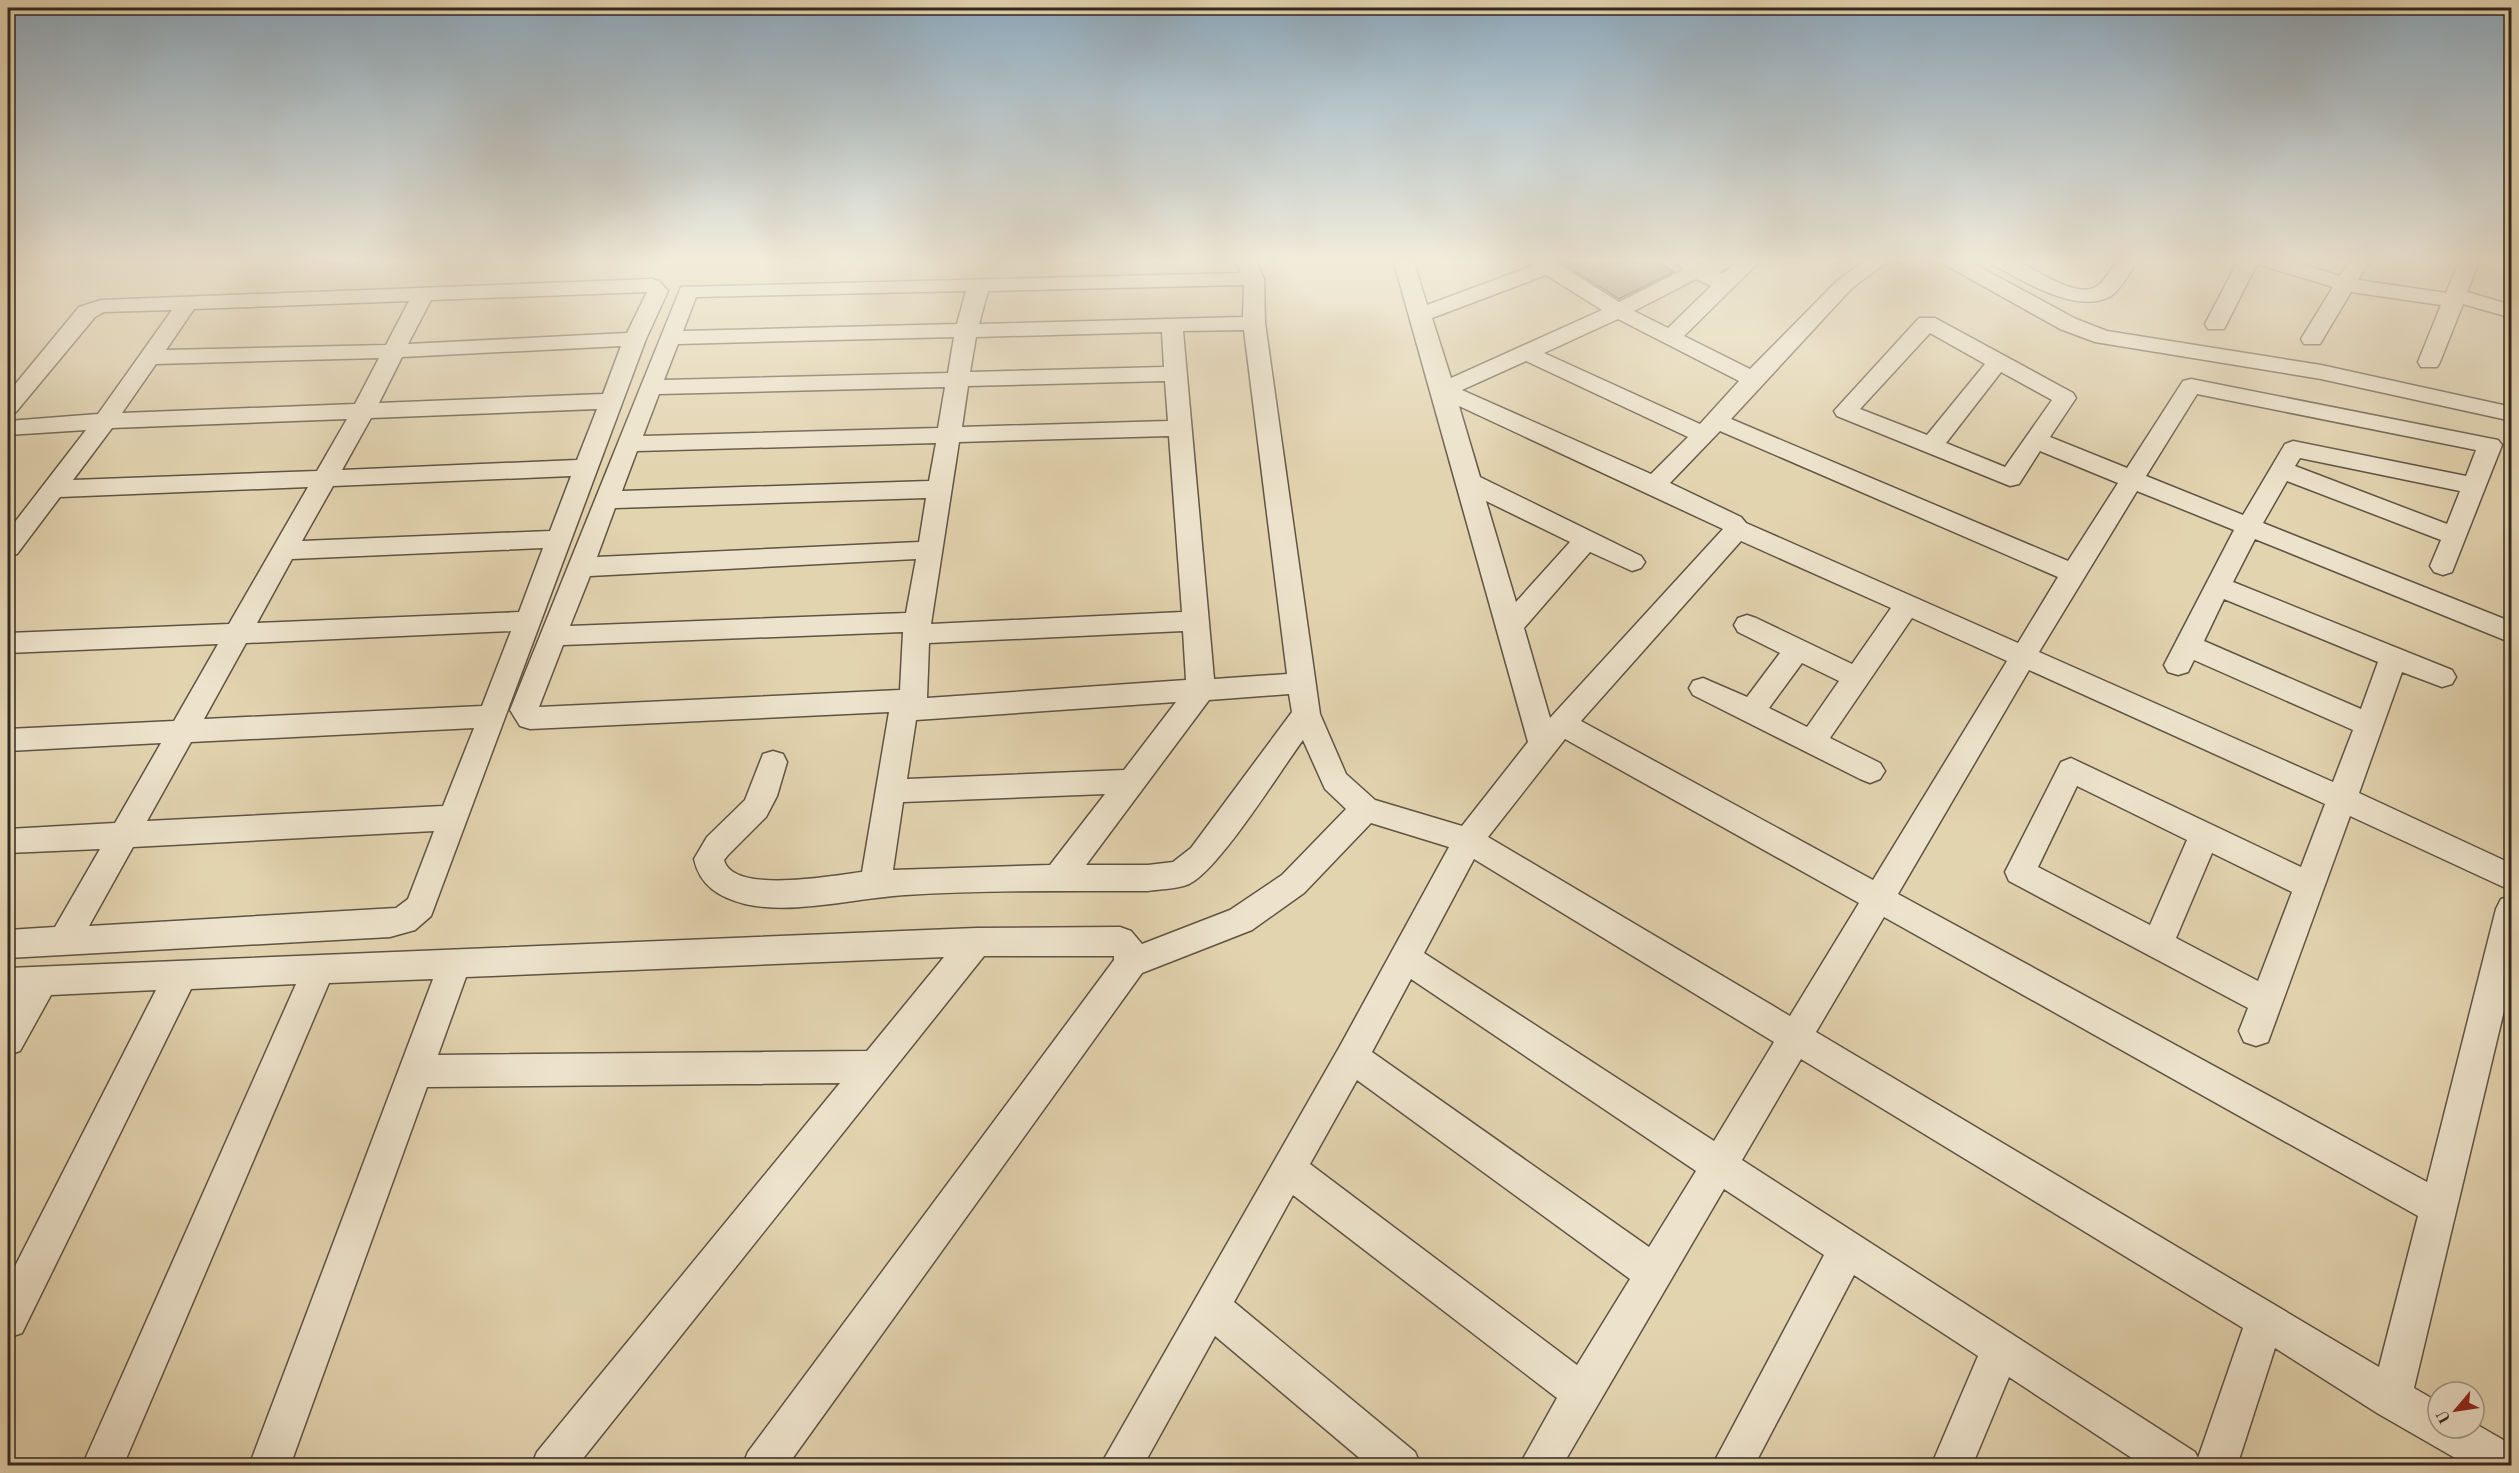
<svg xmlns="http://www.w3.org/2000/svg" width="2519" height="1473" font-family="'Old Standard TT',serif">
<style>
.building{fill:#8f826b;stroke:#332920;stroke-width:1.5}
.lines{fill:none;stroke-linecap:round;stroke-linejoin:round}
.minor-casing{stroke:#5f5444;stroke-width:3}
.minor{fill:#ede3cc;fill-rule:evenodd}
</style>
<rect width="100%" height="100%" fill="#e3d4b0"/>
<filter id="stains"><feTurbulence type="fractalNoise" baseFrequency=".00333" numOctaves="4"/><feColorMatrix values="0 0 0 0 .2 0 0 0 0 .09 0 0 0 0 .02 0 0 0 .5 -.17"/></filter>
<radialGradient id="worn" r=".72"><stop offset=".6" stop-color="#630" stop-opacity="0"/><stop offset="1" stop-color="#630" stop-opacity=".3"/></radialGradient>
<!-- building -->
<polygon class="building" points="1555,259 1653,259 1674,272 1619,299"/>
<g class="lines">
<defs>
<g id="minor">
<path d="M1235,259h20l9,20 1,44 55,391 26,60 29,26 87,26 66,-84 -135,-483h20l14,46 105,-39 -6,-7h24l69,43 64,-32 -4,-5 3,-4 9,-2 10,5 11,-5h50l-78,77 66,33 88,-89 29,-21h24l-39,29 -121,131 337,142 50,-78 -78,-32 -21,33 -9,2 -173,-70 -3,-5 85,-93h16l138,75 3,5 -26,39 77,31 56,-87 8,-2 307,61 4,5 -50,127 -9,3 -9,-3 -4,-6 11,-26 -154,-59 -24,42 249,99v21l-257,-104 -22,43 219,88 4,7 -4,7 -10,3 -40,-15 -43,121 153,71v27l-162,-75 -82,226 -12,4 -12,-4 -5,-11 9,-23 -239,-127 -4,-9 56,-110 10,-4 230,109 24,-63 -296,-134 -131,224 529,288 69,-273 5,-10 11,-3v81l-98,411 24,14v26h36v-5l38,22v21h-43l-92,-53 -102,-65 -38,118h-93l-135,-89 -37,89h-41l47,-110 -124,-81 -100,191h-42l112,-211 -100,-66 -162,277h-43l38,-68 -264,-203 -59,107 181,150 6,14h-52l-154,-130 -72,130h-43l240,-420 109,-199 -78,-24 -67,70 -52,37 -110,43 -355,493h-45l6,-14 366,-492v-4h-130l-407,510h-46l6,-14 303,-369 -413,4 -137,379h-41l184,-487 -104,4 -206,483h-41l214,-482 -105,5 -169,344 -14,5v-58l148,-290 -105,5 -31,56 -12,4v-46l7,-13h-7v-28l968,-40 144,-1 11,4 11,13 88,-34 52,-35 64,-66 -21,-20 -22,-49c-23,31 -84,130 -114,144 -12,5 -28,5 -41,7 -81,0 -162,-1 -243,4 -49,3 -112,20 -160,9 -26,-7 -45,-18 -51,-45l13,-22 38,-37 18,-46 10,-3 10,3 4,8 -10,34 -11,21 -38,38 -4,5c9,35 111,15 138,12l27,-160 -359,17 -10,-3 -10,-16 171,-423 560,-14zM1734,264l-11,10 -5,-2zM1546,275l56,35 -151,68 -19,-60zM1696,279l15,7 -43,42 -34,-17zM1244,285l-1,32 -264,7 9,-33zM966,291l-9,33 -274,7 13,-34zM1618,319l121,62 -39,43 -156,-71zM1244,330l43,344 -73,5 -31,-348zM1162,332l2,35 -194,5 6,-35zM1930,333l55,31 -58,71 -67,-26zM954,337l-6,36 -284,7 14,-36zM1526,361l162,76 -37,37 -189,-84zM2001,372l51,28 -47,67 -59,-24zM1165,381l3,40 -206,6 6,-41zM945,387l-7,41 -295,8 16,-42zM2197,394l279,56 -10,26 -173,-35 -8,3 -42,71 -97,-39zM1459,406l264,123 -173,189 -26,-90 66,-76 42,19 9,-3 4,-6 -4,-6 -161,-79zM1720,431l338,146 -40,66 -272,-120 -5,-6 -71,-34zM1169,436l13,176 -251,12 28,-182zM936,443l-7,38 -307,10 15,-40zM2300,458l160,33 -13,33 -152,-58zM2137,491l97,39 -70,135 4,7 10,3 10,-3 6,-12 159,70 -20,52 -294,-130zM926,498l-7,44 -322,15 18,-49zM1486,501l84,41 -54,60zM1741,541l150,67 -39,56 -96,-46 -9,-3 -9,3 -4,7 4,7 42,21 -33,44 -44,-19 -10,3 -4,7 4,7 167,84 10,4 10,-4 5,-8 -5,-8 -50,-25 82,-120 95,43 -134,219 -292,-159zM916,559l-10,54 -336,13 20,-50zM2224,599l154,63 -17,47 -157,-68zM1183,631l3,49 -259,18 2,-55zM903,632l-3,58 -361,17 24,-62zM1802,663l37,18 -32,46 -38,-19zM1289,694l3,18 -101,136 -18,14 -25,3h-62l123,-165zM1176,702l-52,68 -217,9 9,-59zM1565,739l294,164 -69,113 -302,-179zM2077,786l110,54 -37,85 -112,-58zM1105,794l-55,71 -157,5 10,-68zM2212,853l80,39 -34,89 -82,-43zM1474,859l300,183 -60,99 -290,-188zM1884,917l534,299 -39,151 -563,-335zM944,957l-77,94 -429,4 28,-78zM1411,979l285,192 -47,76 -277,-195zM1801,1059l442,269 -45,130 -3,-6 -453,-292zM1357,1080l273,199 -53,86 -267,-201z"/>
<polygon points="1939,259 1965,259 2076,319 2107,331 2321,365 2512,407 2512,421 2321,379 2095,342 2060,329 1942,263"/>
<path d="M1987,259c9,0 20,-2 28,1 19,8 58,37 79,28 10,-5 18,-20 24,-29h21c-8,11 -17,29 -28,37 -34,20 -91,-17 -121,-33z"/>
<polygon points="2239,259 2285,259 2340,276 2351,259 2371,259 2358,280 2446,293 2460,259 2480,259 2467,292 2512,305 2512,318 2463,304 2440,362 2437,367 2421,367 2418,362 2441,305 2351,292 2320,344 2304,344 2301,339 2333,287 2257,264 2224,329 2208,329 2205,324"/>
<path d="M652,279l7,2 9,10 -22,48 -215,577 -16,14 -25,7 -382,21v-28l47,-3 45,-78 -92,4v-24l107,-6 46,-80 -153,8v-22l166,-8 44,-77 -210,9v-20l221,-9 79,-137 -248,10 -43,57 -9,3v-26l78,-101 -78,5v-14l90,-7 74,-104 -68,2 -9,5 -79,95 -8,2v-21l71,-86 22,-7zM647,292l-20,41 -219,11 23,-44zM409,301l-23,44 -220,5 28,-41zM621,346l-18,48 -224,9 23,-46zM379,358l-24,46 -233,9 34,-49zM597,409l-20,51 -235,10 29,-52zM347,419l-30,52 -244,9 39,-52zM571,476l-21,55 -248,10 31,-55zM543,548l-24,64 -262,11 35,-64zM511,631l-29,75 -278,13 42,-76zM474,728l-31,78 -296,15 44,-79zM434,831l-26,68 -12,9 -307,18 44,-79z"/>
</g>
</defs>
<!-- minor casing -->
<use href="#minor" class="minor-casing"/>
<!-- minor -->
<use href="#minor" class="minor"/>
</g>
<!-- sky -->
<linearGradient id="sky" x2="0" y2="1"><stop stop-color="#8eaabe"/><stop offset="0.56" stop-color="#f2ecdb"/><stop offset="1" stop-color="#f2ecdb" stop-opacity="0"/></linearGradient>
<rect width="2519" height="465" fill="url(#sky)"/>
<!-- margin -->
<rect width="2519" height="1473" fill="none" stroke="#e3d4b0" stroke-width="30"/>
<rect x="9" y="9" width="2501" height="1455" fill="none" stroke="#332920" stroke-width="3"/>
<rect x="15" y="15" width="2489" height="1443" fill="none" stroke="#332920" stroke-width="1.5"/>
<!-- north arrow -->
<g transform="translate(2456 1410) rotate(241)"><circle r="28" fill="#ede3cc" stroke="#a39987" stroke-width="1.5"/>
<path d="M0-4.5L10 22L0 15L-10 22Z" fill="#8f2418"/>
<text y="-9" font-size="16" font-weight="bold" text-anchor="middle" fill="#332920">U</text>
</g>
<rect width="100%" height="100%" filter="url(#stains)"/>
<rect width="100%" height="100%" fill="url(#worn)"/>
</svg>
